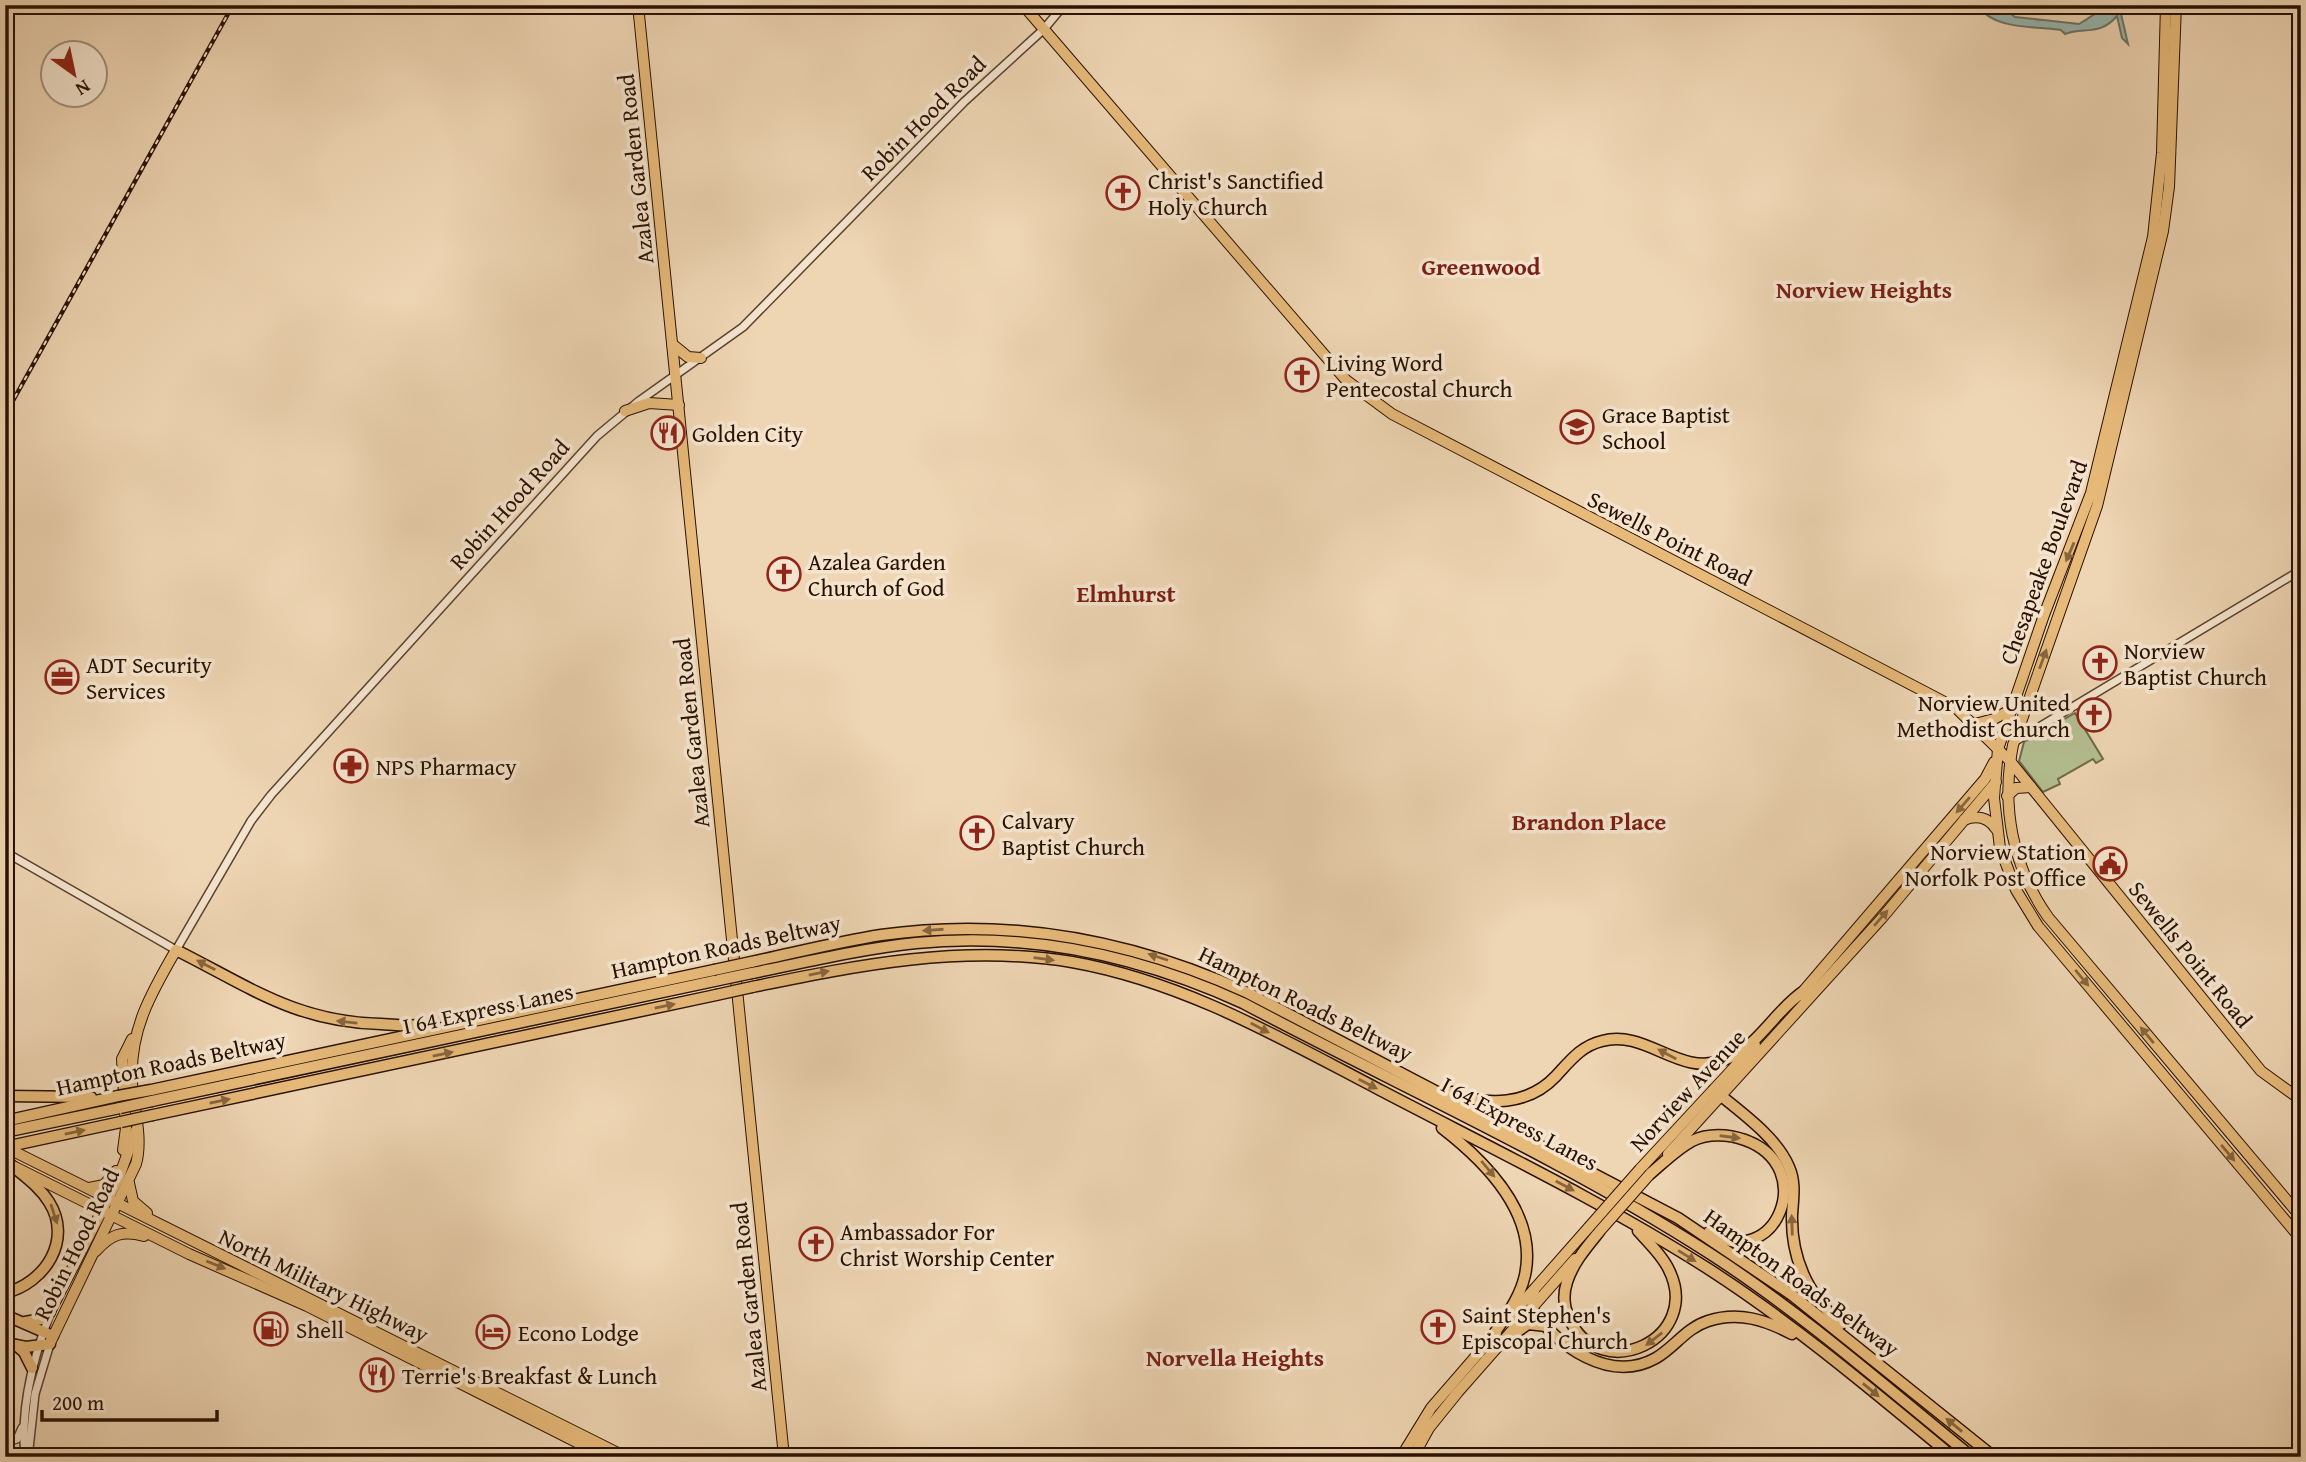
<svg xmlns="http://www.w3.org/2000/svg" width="2306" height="1462" font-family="'Gentium Book Plus',serif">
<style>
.park{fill:#b4be90;stroke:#6e6848;stroke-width:2}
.water{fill:url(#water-ripples);stroke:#6d756a;stroke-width:2}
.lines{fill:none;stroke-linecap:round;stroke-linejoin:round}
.minor-casing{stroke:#5a422d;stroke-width:10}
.major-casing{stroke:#291100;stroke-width:12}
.highway-casing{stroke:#291100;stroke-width:13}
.minor{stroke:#f4e4ce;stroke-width:7}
.major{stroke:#e7ba7a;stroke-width:10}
.highway{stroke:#e7ba7a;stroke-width:10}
.rail-casing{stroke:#291100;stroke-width:4.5}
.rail{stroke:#f4e4ce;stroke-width:2;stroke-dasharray:5;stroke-linecap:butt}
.major-bridge-casing{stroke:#291100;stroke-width:12;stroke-linecap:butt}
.highway-bridge-casing{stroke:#291100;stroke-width:13;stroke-linecap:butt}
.major-bridge{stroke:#e7ba7a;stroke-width:10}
.highway-bridge{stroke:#e7ba7a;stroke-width:10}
.oneway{fill:#88663d}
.labels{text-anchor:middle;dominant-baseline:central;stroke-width:7;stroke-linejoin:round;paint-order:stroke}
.street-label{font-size:23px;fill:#291100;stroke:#f4e4ce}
.poi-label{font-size:23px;fill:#291100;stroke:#f4e4ce;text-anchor:start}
.neighbourhood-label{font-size:24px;font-weight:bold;fill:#7a1f14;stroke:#f4e4ce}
</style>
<defs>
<pattern id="water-ripples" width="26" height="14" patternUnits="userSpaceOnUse" patternTransform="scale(1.75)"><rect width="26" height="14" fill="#9ab8b1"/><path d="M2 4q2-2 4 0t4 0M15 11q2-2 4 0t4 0" fill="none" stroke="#859d96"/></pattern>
</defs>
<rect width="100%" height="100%" fill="#eed5b3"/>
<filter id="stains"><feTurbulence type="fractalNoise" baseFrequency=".00286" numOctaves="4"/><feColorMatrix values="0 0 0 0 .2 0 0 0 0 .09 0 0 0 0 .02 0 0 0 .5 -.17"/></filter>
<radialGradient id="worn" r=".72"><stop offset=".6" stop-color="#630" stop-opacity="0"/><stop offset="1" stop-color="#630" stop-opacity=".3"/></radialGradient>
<!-- park -->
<polygon class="park" points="2075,713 2103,759 2096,763 2093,759 2058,779 2060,784 2043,792 2019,761 2024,742"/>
<!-- water -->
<path class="water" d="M1978,5h22l15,12 64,7 30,-19h10l9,39 -6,-6 -5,-22c-17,20 -33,11 -52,18l-4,-4c-26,-4 -69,0 -83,-25z"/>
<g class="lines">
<defs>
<g id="minor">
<polyline points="2028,701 2052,709 2069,708"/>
<polyline points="2014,742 2301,570"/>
<polyline points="5,852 176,950 251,821 271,795 597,436 639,401 743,327 964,102 1044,29 1064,5"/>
<polyline points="5,1442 17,1439 22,1428"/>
<polyline points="29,1449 35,1394 50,1344"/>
<path d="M25,1457c-5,-48 8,-99 25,-143"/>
</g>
<g id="major">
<polyline points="638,5 784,1457"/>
<polyline points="1023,5 1346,380 1392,414 1956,708 2010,761 2261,1071 2301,1100"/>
<polyline points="2166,5 2162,153 2153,237 2091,493 2044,615 1998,749 1994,798 2000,848 2016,890 2038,926 2301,1239"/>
<path d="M2176,5l-7,182 -6,44 -66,275 -84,239c-12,61 -1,121 35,172l253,300"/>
<polyline points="672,344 688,357 701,358"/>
<polyline points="625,411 649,403 679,405"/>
<polyline points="1975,724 1994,719 2010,710"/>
<polyline points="2007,796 2016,788 2031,787"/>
<path d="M1964,820c12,-5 24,-3 32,9"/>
<polyline points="1800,995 1985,779 1994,762"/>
<polyline points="5,1147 626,1457"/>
<polyline points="123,1150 126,1128 122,1059 132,1039"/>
<polyline points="1668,1154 1882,918 1996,782"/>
<polyline points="5,1162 189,1254 307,1306 606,1457"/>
<polyline points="1640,1169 1755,1045"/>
<polyline points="129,1183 133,1201 147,1213"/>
<polyline points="89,1188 104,1185 116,1171"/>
<path d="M96,1251c15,-17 27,-21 48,-15"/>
<polyline points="50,1312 119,1177 136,1130"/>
<polyline points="1508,1319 1589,1227"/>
<path d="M50,1343l86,-179c7,-25 -2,-55 -4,-81 -3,-52 19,-90 44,-133"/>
<polyline points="1401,1457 1431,1408 1496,1333"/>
<polyline points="1413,1457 1429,1428 1458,1392 1575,1259"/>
</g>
<g id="highway">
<path d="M176,950c74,37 120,72 205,74 16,1 33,3 49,0"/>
<path d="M751,962c43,-9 86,-20 130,-27 128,-18 251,5 367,58l430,225 114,77 202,162"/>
<path d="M752,973c54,-11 108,-24 164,-30 113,-11 224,13 327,60 156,83 318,155 466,250 93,60 177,134 263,204"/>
<path d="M752,987c107,-22 210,-43 320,-25 113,20 210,77 310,129 109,57 221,111 325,177 87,56 166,123 246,189"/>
<polyline points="151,1090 714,970"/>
<path d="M1714,1090c25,21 62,46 75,77 7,16 4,31 3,48 -1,44 16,80 49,109"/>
<path d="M1452,1092c35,15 77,13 104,-16 14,-15 25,-30 46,-35 45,-12 76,36 122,19 34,-12 51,-50 80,-69"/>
<polyline points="5,1096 91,1097"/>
<polyline points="152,1101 719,980"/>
<polyline points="153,1115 716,995"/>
<polyline points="5,1121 118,1096"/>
<path d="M1442,1128c44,34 96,86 83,147 -5,23 -20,42 -33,62"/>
<polyline points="5,1132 120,1108"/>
<polyline points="5,1147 121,1122"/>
<path d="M1650,1174c13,-11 27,-25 42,-33 16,-8 36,-7 53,-1 75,27 30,134 -36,92"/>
<path d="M1599,1232c-13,16 -26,31 -32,50 -4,12 -3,25 2,36 30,69 136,21 99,-50 -7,-14 -20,-26 -30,-37"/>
<path d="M1534,1290l-2,18c24,38 78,76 124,50 19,-11 30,-30 52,-37 31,-10 57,-1 84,13"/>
<path d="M5,1293c40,-10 68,-53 44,-91 -10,-16 -25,-26 -39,-38"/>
<polyline points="5,1315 53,1336"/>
<polyline points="25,1322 42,1319 50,1312"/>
<polyline points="5,1343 26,1347 50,1344"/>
<polyline points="1500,1344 1528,1324 1546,1326"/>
<polyline points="16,1345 24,1352 32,1368"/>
</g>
</defs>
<!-- minor casing -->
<use href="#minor" class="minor-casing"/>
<!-- major casing -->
<use href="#major" class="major-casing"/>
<!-- highway casing -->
<use href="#highway" class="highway-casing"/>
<!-- minor -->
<use href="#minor" class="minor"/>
<!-- major -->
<use href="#major" class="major"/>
<!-- highway -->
<use href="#highway" class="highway"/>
<defs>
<polyline id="rail" points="5,415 233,5"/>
</defs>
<!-- rail casing -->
<use href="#rail" class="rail-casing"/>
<!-- rail -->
<use href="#rail" class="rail"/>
<defs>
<g id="major-bridge">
<polyline points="1589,1227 1640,1169"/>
<polyline points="1599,1232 1650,1174"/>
</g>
<g id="highway-bridge">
<polyline points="714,970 751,962"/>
<polyline points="719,980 752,973"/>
<polyline points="716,995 752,987"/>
<polyline points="118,1096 151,1090"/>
<polyline points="120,1108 152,1101"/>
<polyline points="121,1122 153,1115"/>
</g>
</defs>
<!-- major-bridge casing -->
<use href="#major-bridge" class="major-bridge-casing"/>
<!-- highway-bridge casing -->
<use href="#highway-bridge" class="highway-bridge-casing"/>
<!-- major-bridge -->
<use href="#major-bridge" class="major-bridge"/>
<!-- highway-bridge -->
<use href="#highway-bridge" class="highway-bridge"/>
</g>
<!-- one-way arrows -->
<defs><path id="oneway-solid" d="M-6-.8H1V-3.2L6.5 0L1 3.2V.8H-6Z" transform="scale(1.75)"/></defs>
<g class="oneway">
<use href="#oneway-solid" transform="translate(2070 552) rotate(113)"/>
<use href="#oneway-solid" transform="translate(2043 659) rotate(-70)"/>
<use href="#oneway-solid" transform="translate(1963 805) rotate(131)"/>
<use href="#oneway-solid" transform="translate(1881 918) rotate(-49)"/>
<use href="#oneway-solid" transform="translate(933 930) rotate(176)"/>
<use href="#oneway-solid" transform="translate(1158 957) rotate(-162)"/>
<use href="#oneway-solid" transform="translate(1044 959) rotate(7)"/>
<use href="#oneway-solid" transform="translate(206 965) rotate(-153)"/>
<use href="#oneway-solid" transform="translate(819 973) rotate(-12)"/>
<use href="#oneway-solid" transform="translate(2082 978) rotate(50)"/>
<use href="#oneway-solid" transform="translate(665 1006) rotate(-12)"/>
<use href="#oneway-solid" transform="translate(347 1022) rotate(-174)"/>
<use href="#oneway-solid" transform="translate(1260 1028) rotate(28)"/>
<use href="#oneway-solid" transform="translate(2147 1035) rotate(-130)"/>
<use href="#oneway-solid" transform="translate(443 1054) rotate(-12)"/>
<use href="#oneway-solid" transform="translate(1667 1054) rotate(-152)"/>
<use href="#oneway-solid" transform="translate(1368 1084) rotate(27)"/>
<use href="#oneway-solid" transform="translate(220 1101) rotate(-12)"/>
<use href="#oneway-solid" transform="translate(75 1132) rotate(-12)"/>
<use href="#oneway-solid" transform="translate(1730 1137) rotate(8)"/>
<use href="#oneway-solid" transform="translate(2228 1153) rotate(50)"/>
<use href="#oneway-solid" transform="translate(1488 1169) rotate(50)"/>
<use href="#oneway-solid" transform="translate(1565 1186) rotate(28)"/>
<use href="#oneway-solid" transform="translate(54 1214) rotate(72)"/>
<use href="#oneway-solid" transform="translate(1792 1225) rotate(-92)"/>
<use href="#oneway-solid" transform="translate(1687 1256) rotate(32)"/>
<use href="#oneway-solid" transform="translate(216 1265) rotate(22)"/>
<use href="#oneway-solid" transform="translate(1654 1339) rotate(142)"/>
<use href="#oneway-solid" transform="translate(1871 1390) rotate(39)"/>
<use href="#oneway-solid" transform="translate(1954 1425) rotate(-141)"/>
</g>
<!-- icons -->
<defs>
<symbol id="church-ring" viewBox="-11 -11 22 22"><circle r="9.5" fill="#f4e4ce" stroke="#8f2418" stroke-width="1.5"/><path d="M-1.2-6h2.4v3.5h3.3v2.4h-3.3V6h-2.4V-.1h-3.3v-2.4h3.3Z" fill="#8f2418"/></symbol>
<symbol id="school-ring" viewBox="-11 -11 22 22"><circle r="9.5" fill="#f4e4ce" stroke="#8f2418" stroke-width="1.5"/><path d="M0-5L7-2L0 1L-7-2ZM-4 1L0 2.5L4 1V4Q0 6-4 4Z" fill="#8f2418"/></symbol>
<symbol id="restaurant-ring" viewBox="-11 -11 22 22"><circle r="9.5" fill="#f4e4ce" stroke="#8f2418" stroke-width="1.5"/><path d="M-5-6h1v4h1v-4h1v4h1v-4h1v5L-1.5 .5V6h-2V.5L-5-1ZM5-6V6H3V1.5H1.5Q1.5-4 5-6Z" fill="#8f2418"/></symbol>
<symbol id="office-ring" viewBox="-11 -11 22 22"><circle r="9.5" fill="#f4e4ce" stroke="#8f2418" stroke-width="1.5"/><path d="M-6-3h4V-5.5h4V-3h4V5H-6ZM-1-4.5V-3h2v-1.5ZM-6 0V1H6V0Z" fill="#8f2418"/></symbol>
<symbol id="pharmacy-ring" viewBox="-11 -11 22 22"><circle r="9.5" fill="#f4e4ce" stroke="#8f2418" stroke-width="1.5"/><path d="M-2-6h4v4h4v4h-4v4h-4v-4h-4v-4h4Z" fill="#8f2418"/></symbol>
<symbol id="civic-ring" viewBox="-11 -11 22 22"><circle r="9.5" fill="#f4e4ce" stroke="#8f2418" stroke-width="1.5"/><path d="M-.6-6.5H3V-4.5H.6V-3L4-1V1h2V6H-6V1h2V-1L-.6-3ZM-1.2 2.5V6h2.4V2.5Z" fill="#8f2418"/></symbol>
<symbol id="fuel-ring" viewBox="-11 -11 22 22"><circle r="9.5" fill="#f4e4ce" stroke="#8f2418" stroke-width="1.5"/><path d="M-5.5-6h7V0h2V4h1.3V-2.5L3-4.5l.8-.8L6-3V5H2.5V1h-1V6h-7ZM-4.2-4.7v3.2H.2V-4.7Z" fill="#8f2418"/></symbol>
<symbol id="hotel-ring" viewBox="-11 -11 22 22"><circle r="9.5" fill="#f4e4ce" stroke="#8f2418" stroke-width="1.5"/><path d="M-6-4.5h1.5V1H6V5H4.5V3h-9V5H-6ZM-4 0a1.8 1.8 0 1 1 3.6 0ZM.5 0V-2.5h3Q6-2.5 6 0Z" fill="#8f2418"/></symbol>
</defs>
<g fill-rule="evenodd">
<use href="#church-ring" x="1104" y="174" width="38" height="38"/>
<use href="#church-ring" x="1283" y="356" width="38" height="38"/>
<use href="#school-ring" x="1558" y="408" width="38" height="38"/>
<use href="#restaurant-ring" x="649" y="414" width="38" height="38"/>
<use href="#church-ring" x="765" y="555" width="38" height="38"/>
<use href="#church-ring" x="2081" y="644" width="38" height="38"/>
<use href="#office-ring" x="43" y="658" width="38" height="38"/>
<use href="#church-ring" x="2075" y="696" width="38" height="38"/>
<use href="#pharmacy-ring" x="332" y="747" width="38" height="38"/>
<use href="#church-ring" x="958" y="814" width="38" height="38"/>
<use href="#civic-ring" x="2091" y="845" width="38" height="38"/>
<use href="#church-ring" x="797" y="1225" width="38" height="38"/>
<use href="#church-ring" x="1419" y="1308" width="38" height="38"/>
<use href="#fuel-ring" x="252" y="1310" width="38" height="38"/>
<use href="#hotel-ring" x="474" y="1313" width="38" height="38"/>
<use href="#restaurant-ring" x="358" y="1356" width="38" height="38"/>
</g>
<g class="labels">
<!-- street labels -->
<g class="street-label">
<text transform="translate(923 118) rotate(-45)">Robin Hood Road</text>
<text transform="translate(635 169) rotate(-96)">Azalea Garden Road</text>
<text transform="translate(509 504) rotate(-48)">Robin Hood Road</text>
<text transform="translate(1670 538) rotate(27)">Sewells Point Road</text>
<text transform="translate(2043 562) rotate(-70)">Chesapeake Boulevard</text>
<text transform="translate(691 733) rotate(-96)">Azalea Garden Road</text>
<text transform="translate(726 946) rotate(-12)">Hampton Roads Beltway</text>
<text transform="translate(2191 954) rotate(51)">Sewells Point Road</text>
<text transform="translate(1306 1003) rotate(26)">Hampton Roads Beltway</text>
<text transform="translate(488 1008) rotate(-12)">I 64 Express Lanes</text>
<text transform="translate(171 1063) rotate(-12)">Hampton Roads Beltway</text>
<text transform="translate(1687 1090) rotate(-47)">Norview Avenue</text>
<text transform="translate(1520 1123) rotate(28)">I 64 Express Lanes</text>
<text transform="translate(76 1244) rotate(-64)">Robin Hood Road</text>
<text transform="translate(1802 1282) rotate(36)">Hampton Roads Beltway</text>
<text transform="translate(324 1285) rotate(26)">North Military Highway</text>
<text transform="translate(748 1297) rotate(-96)">Azalea Garden Road</text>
</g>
<!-- poi labels -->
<g class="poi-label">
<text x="1148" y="180">Christ's Sanctified<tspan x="1148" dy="26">Holy Church</tspan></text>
<text x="1326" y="362">Living Word<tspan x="1326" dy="26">Pentecostal Church</tspan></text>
<text x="1602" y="414">Grace Baptist<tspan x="1602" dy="26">School</tspan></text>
<text x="692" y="433">Golden City</text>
<text x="808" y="561">Azalea Garden<tspan x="808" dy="26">Church of God</tspan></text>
<text x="2124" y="650">Norview<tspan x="2124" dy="26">Baptist Church</tspan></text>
<text x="86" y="664">ADT Security<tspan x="86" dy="26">Services</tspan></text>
<text x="2070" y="702" text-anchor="end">Norview United<tspan x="2070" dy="26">Methodist Church</tspan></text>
<text x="376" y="766">NPS Pharmacy</text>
<text x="1002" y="820">Calvary<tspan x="1002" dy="26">Baptist Church</tspan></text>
<text x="2086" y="851" text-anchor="end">Norview Station<tspan x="2086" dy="26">Norfolk Post Office</tspan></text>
<text x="840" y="1231">Ambassador For<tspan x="840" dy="26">Christ Worship Center</tspan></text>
<text x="1462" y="1314">Saint Stephen's<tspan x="1462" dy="26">Episcopal Church</tspan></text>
<text x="296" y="1329">Shell</text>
<text x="518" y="1332">Econo Lodge</text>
<text x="402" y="1375">Terrie's Breakfast &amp; Lunch</text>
</g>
<!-- neighbourhood labels -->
<g class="neighbourhood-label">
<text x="1481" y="266">Greenwood</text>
<text x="1864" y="289">Norview Heights</text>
<text x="1126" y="593">Elmhurst</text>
<text x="1589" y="821">Brandon Place</text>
<text x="1235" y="1357">Norvella Heights</text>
</g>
</g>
<!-- margin -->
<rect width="2306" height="1462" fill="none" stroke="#eed5b3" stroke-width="28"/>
<rect x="7" y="7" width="2292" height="1448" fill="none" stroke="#291100" stroke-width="3.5"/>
<rect x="14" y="14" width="2278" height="1434" fill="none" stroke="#291100" stroke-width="2"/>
<!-- north arrow -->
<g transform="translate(74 74) rotate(147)"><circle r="33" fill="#f4e4ce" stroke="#a3907c" stroke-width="2"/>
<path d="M0-5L12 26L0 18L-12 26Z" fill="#8f2418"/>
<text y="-10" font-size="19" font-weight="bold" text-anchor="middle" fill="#291100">N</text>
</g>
<!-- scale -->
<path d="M42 1410v10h175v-10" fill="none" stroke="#291100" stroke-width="3.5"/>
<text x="52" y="1410" font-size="21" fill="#291100" stroke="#f4e4ce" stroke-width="5" paint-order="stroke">200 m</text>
<rect width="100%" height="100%" filter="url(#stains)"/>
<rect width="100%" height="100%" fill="url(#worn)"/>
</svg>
